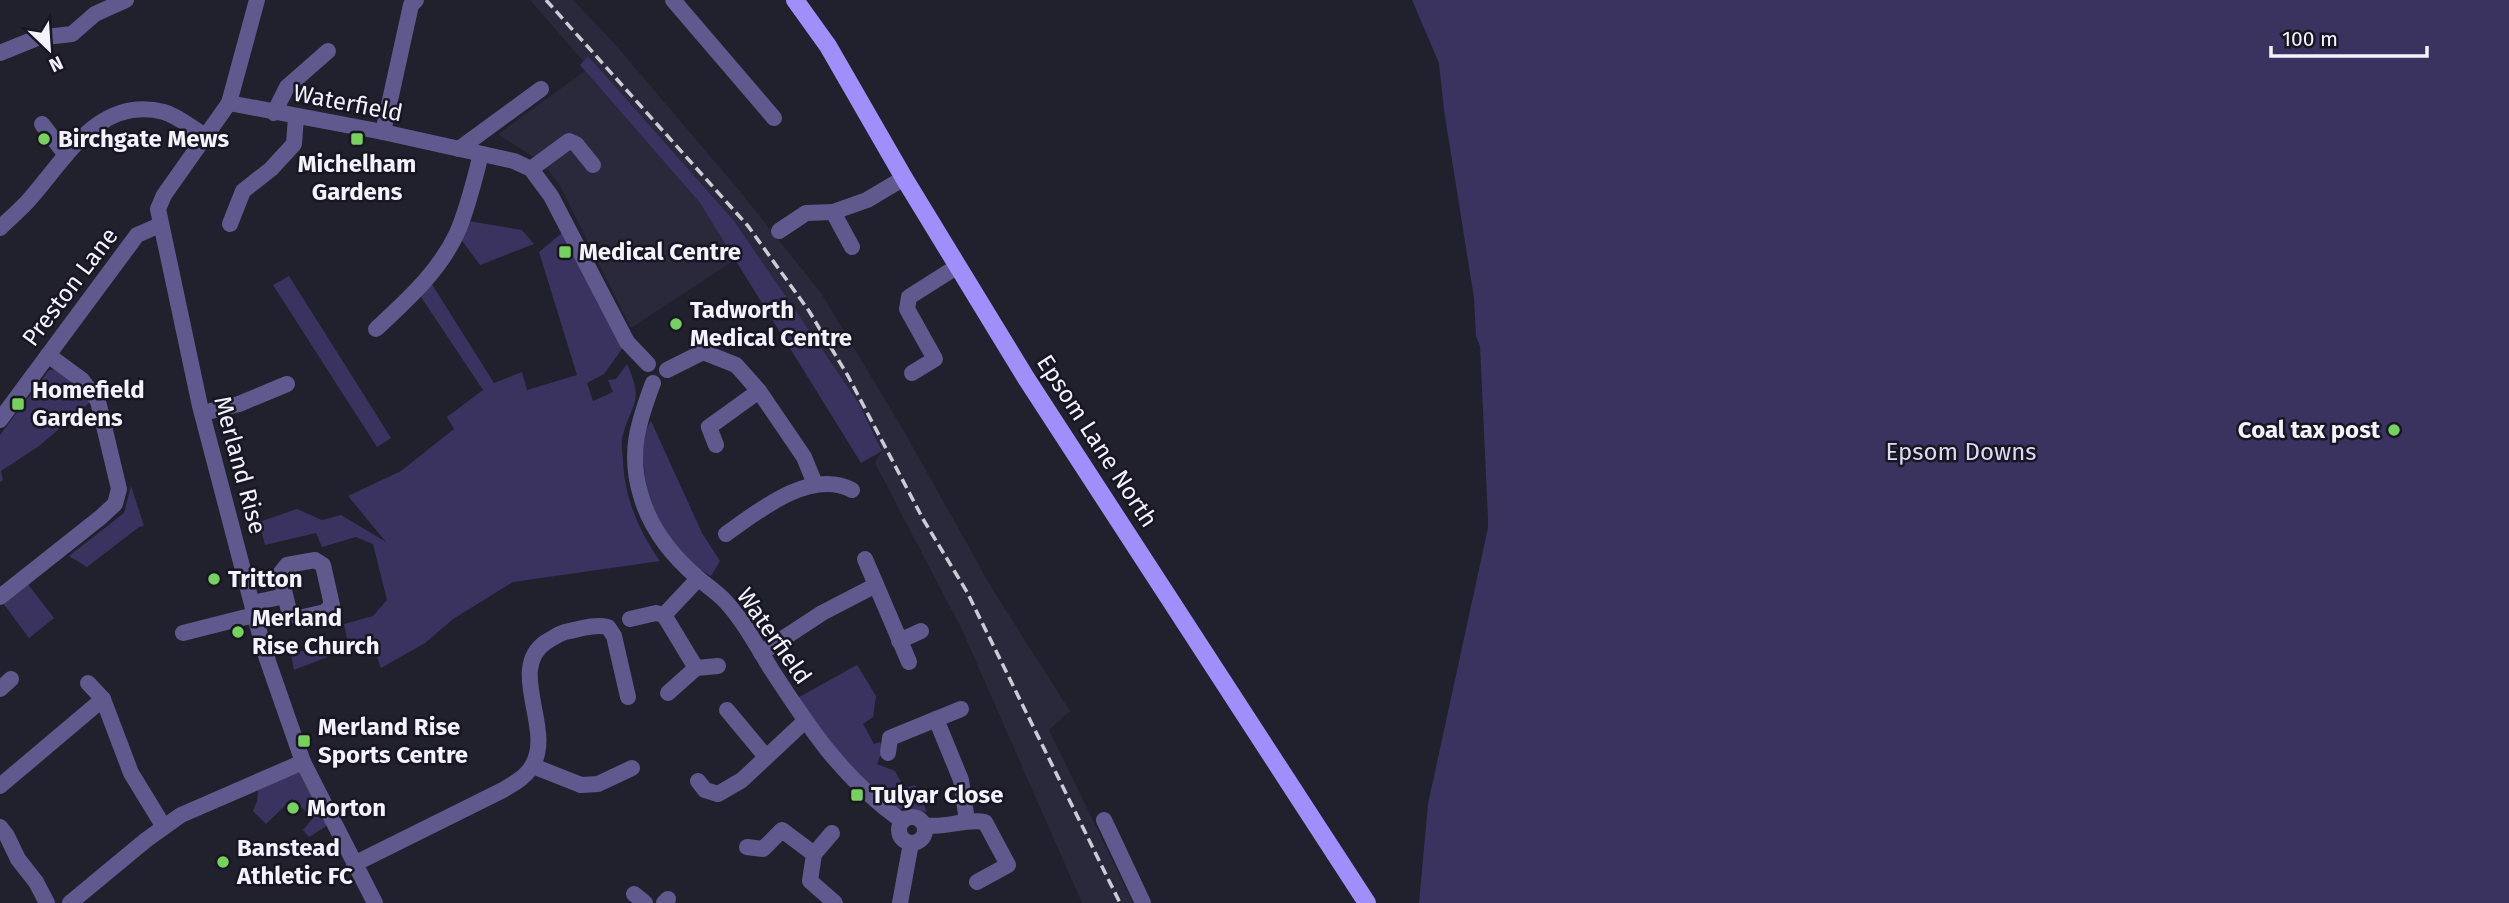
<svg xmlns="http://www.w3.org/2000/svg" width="2509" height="903" font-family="'Fira Sans',sans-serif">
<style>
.built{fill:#2a283b}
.green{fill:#3a3360}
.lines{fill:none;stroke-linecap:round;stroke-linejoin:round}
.minor{stroke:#60598d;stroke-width:16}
.major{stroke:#a08ffb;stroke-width:18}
.rail{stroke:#cccbd5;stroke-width:3.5;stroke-dasharray:10 5;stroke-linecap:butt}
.poi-dot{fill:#75d25a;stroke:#181623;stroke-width:2.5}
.labels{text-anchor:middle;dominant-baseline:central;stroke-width:5;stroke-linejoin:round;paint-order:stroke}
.street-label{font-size:24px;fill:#f4f3fc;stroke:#181623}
.poi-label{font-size:24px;font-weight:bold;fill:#f4f3fc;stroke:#181623;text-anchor:start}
.park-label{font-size:24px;fill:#dcdbf1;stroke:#181623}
</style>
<rect width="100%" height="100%" fill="#21202d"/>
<!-- built -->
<g class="built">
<polygon points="530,0 573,0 614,43 738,189 821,293 905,433 993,590 1070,711 1049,730 1133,903 1082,903 963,632 875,463 882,450 858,402 589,56 583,61"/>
<polygon points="585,71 700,203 736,259 631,328 559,184 548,170 533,157 498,134"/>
</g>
<!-- green -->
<g class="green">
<polygon points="1412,0 2509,0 2509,903 1419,903 1428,804 1488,528 1488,518 1480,346 1476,336 1474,298 1444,110 1439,63"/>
<polygon points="588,56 734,221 858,402 882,451 861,463 700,203 580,65"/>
<polygon points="462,220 522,230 534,244 480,265 457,234"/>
<path d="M563,232l64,110 -23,32 -17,9 6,18 20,-9 -5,-12 8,-1 11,-15c19,41 2,40 -5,76 -1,7 1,15 1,22 2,37 16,69 37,99l-147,21 -60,37 -28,24 -44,25 -10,-28 -77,30 -3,-16 56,-15 -3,-15 29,-8 14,-16 -14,-56 -17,-7 -34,10 -6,-14 -51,12 -6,-23 38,-13 25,11 19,-5 45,27 -38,-46 53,-25 53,-42 -7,-12 36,-27 -66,-99 11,-13 66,105 28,-11 5,18 50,-15 -38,-123z"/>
<polygon points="289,276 391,438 377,447 273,285"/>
<polygon points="66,368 82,380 89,403 39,446 1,471 3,480 0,482 0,435 49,370"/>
<polygon points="651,421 702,533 720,561 711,576 689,563 673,546 659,522 647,493 641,439"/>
<polygon points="131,486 144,526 139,527 87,567 69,556 124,513"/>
<polygon points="23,578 54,618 29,638 0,599"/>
<polygon points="857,665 876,696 873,717 863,724 874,744 880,742 883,749 877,764 895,771 904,788 915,785 927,812 882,807 792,701"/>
<polygon points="303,762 333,822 309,837 303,830 313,818 292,799 266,824 253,811 257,801 259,780"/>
</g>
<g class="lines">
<!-- minor -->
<g class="minor">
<polyline points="257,0 229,103 164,195 158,209 200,406 264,650 303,762 375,903"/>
<polyline points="673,0 774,118"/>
<polyline points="0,53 37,38 72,34 95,14 126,0"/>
<polyline points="229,103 383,132 514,161 531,169 551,196 627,342 648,364"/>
<polyline points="274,113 287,87 328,51"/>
<polyline points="42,124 66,155"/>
<polyline points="383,132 411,5 416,0"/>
<polyline points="459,149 541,89"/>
<polyline points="531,169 569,141 576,144 593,165"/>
<polyline points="833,212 867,200 904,178"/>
<polyline points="230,224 243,191 271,169 294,144 296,117"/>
<path d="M0,228c9,-9 19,-17 28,-27 37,-41 70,-106 136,-89 14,4 29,17 42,24"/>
<polyline points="779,231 806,213 833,212 852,247"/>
<path d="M376,329c31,-29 63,-57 81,-96 11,-25 17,-52 24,-79"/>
<polyline points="667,370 703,352 736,365 759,391 804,457 815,484"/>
<polyline points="912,373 935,359 907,309 909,297 958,266"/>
<path d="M653,383c-15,40 -25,70 -12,113 10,34 31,60 57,82 9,8 20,15 28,24 18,20 31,44 45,67 39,60 71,109 131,152"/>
<polyline points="203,413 239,404 287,384"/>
<polyline points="0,420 137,235 160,225"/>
<polyline points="716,445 709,427 759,391"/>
<path d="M726,534c32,-23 85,-66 126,-44"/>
<polyline points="865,559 909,662"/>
<polygon points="315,560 323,565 332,605 325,612 299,618 289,611 280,574 287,565"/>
<polyline points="0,597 101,517 115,504 119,489 98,401 82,380 48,355"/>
<polyline points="252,603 285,596"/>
<polyline points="664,615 698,579"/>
<polyline points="630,619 656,613 664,615 696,668 668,693"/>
<polyline points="183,633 254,615"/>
<polyline points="899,641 921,631"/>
<polyline points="761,653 822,613 876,585"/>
<polyline points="696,668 718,666"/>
<polyline points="88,683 103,699"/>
<polyline points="0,689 11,679"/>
<polyline points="727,710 766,757"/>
<polyline points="936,719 961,780 967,821"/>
<polyline points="888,753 890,738 961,709"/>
<polyline points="533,766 581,785 598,784 632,768"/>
<polyline points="698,781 705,790 718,794 742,780 805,721"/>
<polyline points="0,786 103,699 131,773 164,827"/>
<circle cx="912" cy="830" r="13"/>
<polyline points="1104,820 1143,903"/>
<path d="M925,825c21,4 39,-7 60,-3l23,43 -31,17"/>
<polyline points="0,827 7,836 18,859 36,882 47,903"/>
<polyline points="747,847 763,849 782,830 814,854 810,881 835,903"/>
<polyline points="814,854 832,833"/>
<path d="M354,864l149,-74c10,-6 23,-13 29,-24 23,-36 -26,-97 14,-124 7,-4 12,-8 19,-10 15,-3 29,-8 43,-5l6,9 14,61"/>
<polyline points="634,894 645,903"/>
<polyline points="70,903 146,840 181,815 303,762"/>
<polyline points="664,903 668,899"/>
<polyline points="900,903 911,843"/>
</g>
<!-- major -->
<polyline class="major" points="795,0 828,46 904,178 1026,378 1367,903"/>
<!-- rail -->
<polyline class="rail" points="546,0 748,226 809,311 848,376 923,519 967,592 1120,903"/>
</g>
<!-- markers -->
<g class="poi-dot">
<circle cx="44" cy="139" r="7"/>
<rect x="350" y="132" width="14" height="14" rx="3.5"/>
<rect x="558" y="245" width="14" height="14" rx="3.5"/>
<circle cx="676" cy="324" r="7"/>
<rect x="11" y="397" width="14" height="14" rx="3.5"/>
<circle cx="2394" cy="430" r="7"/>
<circle cx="214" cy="579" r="7"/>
<circle cx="238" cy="632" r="7"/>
<rect x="297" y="734" width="14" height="14" rx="3.5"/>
<rect x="850" y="788" width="14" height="14" rx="3.5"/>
<circle cx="293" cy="808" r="7"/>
<circle cx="223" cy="862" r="7"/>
</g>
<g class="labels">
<!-- street labels -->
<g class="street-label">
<text transform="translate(348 103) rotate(11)">Waterfield</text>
<text transform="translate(70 287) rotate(-53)">Preston Lane</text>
<text transform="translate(1097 441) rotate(57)">Epsom Lane North</text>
<text transform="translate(240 465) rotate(75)">Merland Rise</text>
<text transform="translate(774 636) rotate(55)">Waterfield</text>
</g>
<!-- poi labels -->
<g class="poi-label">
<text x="58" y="139">Birchgate Mews</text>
<text x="357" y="164" text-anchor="middle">Michelham<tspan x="357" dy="28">Gardens</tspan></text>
<text x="579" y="252">Medical Centre</text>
<text x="690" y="310">Tadworth<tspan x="690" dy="28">Medical Centre</tspan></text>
<text x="32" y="390">Homefield<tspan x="32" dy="28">Gardens</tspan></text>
<text x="2380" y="430" text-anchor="end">Coal tax post</text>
<text x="228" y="579">Tritton</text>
<text x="252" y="618">Merland<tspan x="252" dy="28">Rise Church</tspan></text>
<text x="318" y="727">Merland Rise<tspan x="318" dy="28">Sports Centre</tspan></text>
<text x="871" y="795">Tulyar Close</text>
<text x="307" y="808">Morton</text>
<text x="237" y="848">Banstead<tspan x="237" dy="28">Athletic FC</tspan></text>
</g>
<!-- park labels -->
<g class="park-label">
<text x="1961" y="452">Epsom Downs</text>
</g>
</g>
<!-- north arrow -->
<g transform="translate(49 49) rotate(155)" stroke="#181623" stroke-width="5" paint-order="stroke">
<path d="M0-5L12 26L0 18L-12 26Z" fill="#f4f3fc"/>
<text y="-10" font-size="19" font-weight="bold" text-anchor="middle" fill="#f4f3fc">N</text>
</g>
<!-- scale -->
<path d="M2271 46v10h156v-10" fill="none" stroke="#f4f3fc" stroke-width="3.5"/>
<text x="2282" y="46" font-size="21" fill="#f4f3fc" stroke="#181623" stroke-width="5" paint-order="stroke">100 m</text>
</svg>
